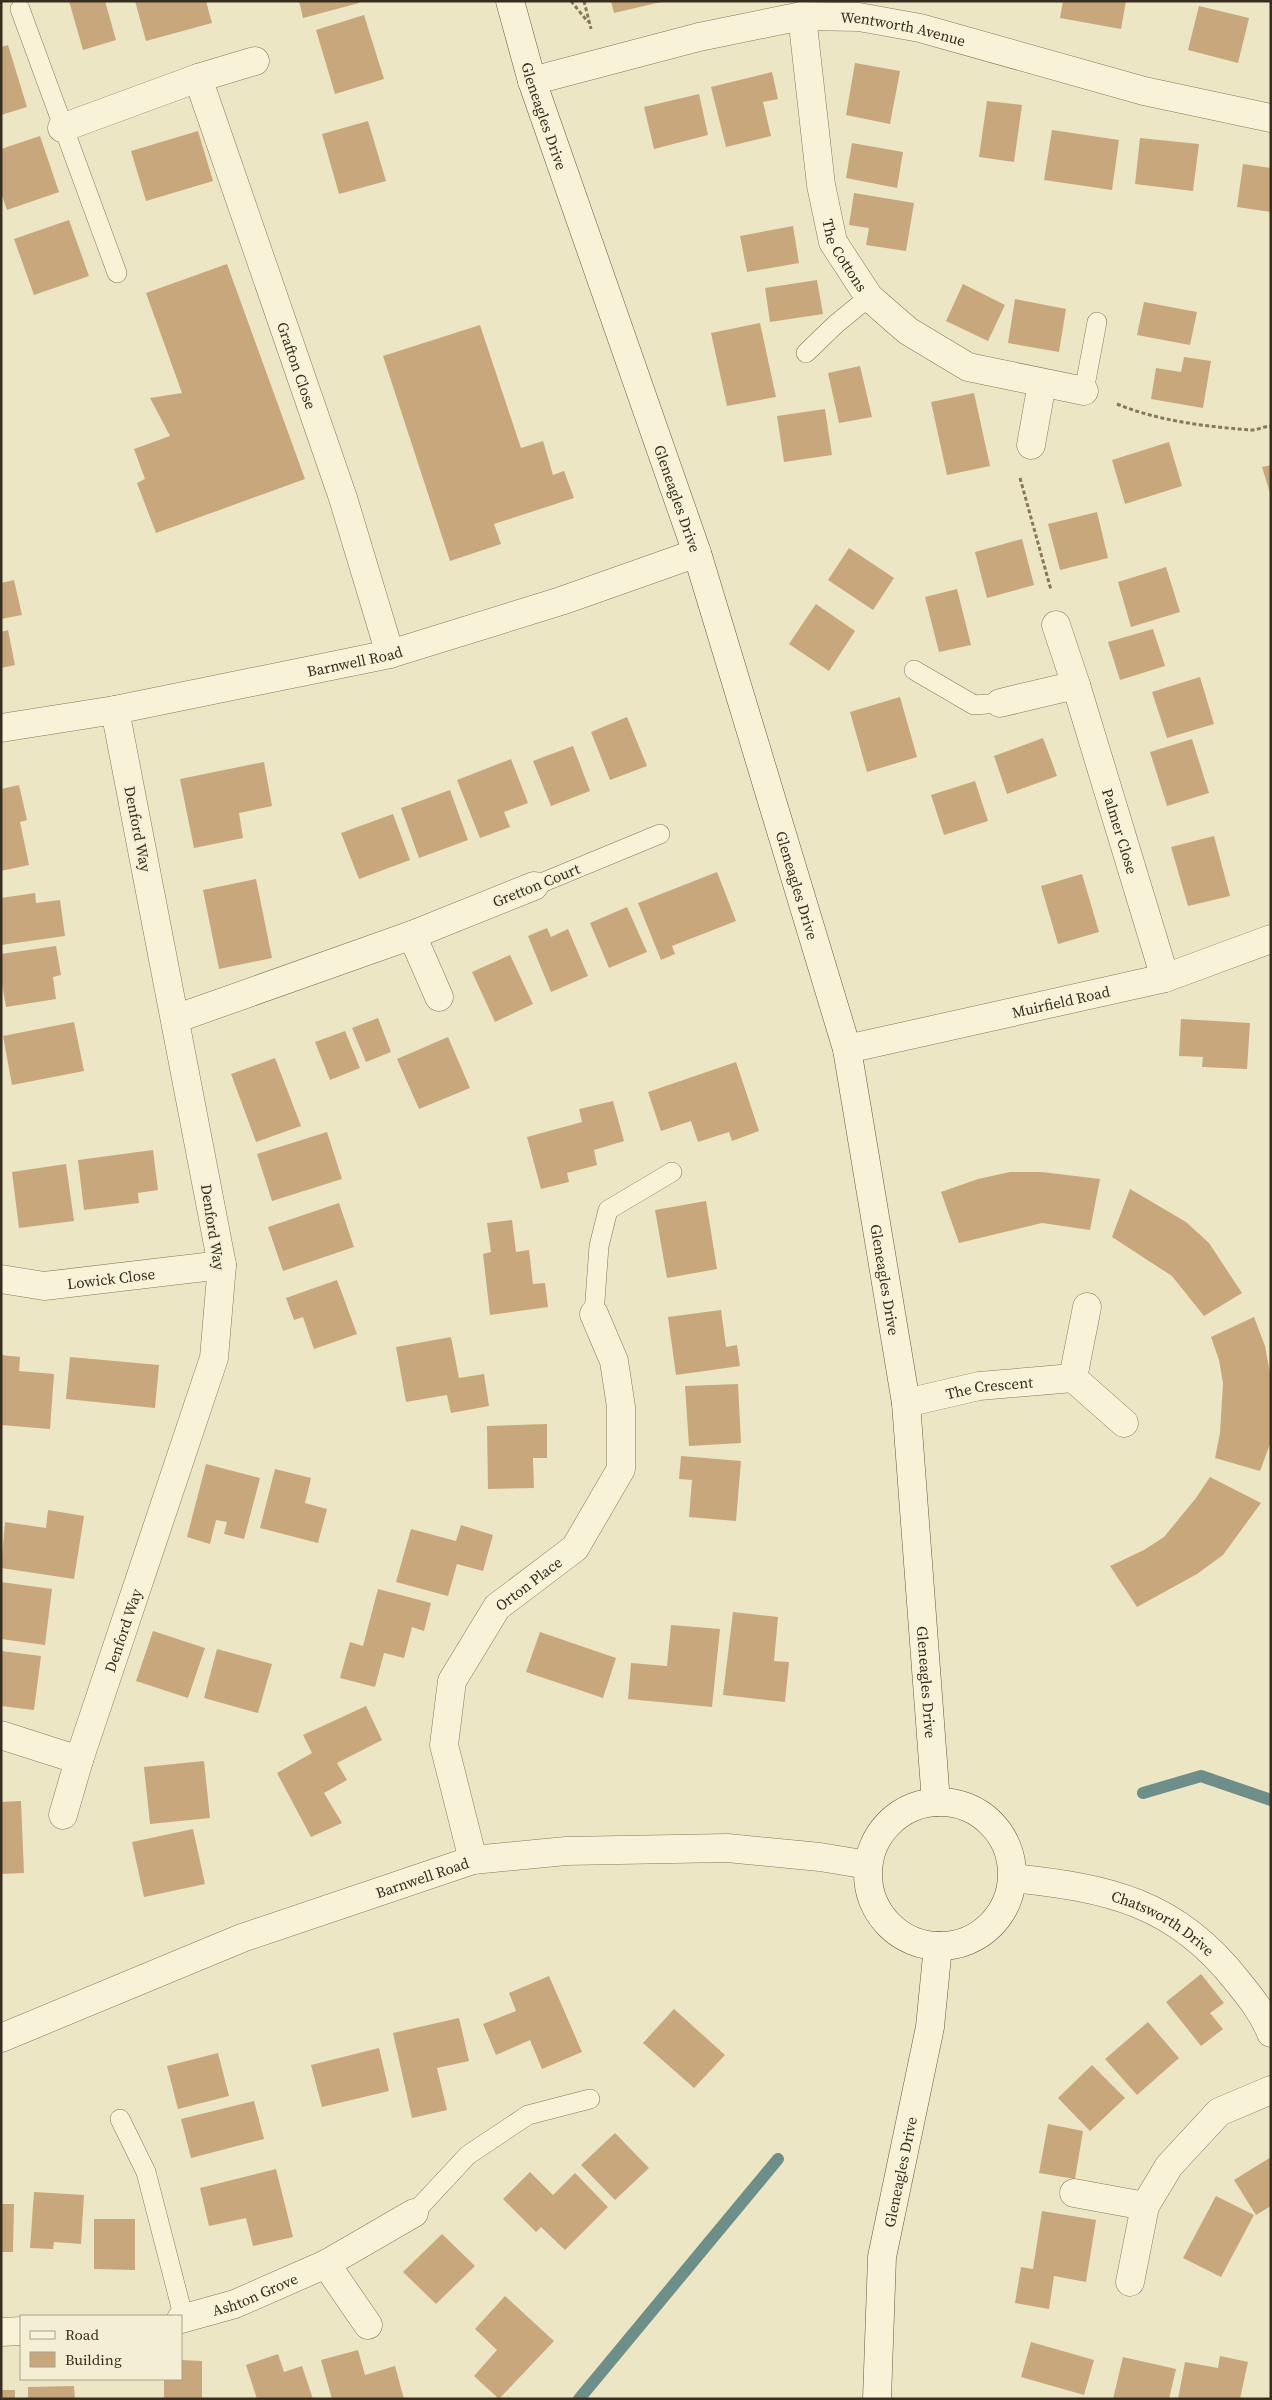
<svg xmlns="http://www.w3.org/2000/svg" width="1272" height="2400" font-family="'Source Serif 4',serif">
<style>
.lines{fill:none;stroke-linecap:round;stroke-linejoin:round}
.stream{stroke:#6e8e8a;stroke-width:12}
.building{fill:#c9a77d}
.lane-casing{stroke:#86785c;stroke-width:20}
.street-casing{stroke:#86785c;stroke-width:29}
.secondary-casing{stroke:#68593f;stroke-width:29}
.path{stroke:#86785c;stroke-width:3;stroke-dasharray:4 2.5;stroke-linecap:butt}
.lane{stroke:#f7f2d8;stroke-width:19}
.street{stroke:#f7f2d8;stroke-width:28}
.secondary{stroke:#f7f2d8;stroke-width:28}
.labels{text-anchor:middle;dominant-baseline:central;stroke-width:4;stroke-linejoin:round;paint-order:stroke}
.street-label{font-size:15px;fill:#372e1f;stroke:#f4efd4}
</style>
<rect width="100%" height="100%" fill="#ece6c5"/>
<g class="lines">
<!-- stream -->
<g class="stream">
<polyline points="1143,1793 1201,1776 1271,1800"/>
<polyline points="579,2399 778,2159"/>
</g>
</g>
<!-- building -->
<g class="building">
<polygon points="69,1 105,1 116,40 83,50"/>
<polygon points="135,1 206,1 212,23 146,41"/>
<polygon points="299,1 359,1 359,3 303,18"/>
<polygon points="611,1 661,1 661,2 614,13"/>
<polygon points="1063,1 1126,1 1121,29 1060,18"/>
<polygon points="1199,6 1249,18 1238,63 1188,50"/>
<polygon points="364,15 384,79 335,94 316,30"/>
<polygon points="8,45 27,107 1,115 1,47"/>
<polygon points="855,63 900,71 890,124 846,115"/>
<polygon points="772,72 778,99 763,102 771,136 726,147 711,87"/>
<polygon points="699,94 708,135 654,149 644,107"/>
<polygon points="987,101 1022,105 1014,162 979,157"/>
<polygon points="368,121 386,181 339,194 322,134"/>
<polygon points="1052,130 1119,140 1112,190 1044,180"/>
<polygon points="198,131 213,181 146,201 131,151"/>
<polygon points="40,136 59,192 7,210 1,193 1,149"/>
<polygon points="1140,138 1199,144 1193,191 1135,184"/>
<polygon points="852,143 903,152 897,188 846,178"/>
<polygon points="1243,164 1271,168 1271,212 1237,207"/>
<polygon points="854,193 914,203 906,251 866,245 869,228 849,225"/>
<polygon points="69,220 89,276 34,295 14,239"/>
<polygon points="793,226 799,263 747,272 740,236"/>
<polygon points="227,264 305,479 156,533 137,483 145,479 134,449 170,436 150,398 182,393 146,293"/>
<polygon points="817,280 823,314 770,322 765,288"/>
<polygon points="963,284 1005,305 988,341 946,321"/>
<polygon points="1015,299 1066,309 1059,352 1008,343"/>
<polygon points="1144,302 1197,312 1190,345 1137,335"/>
<polygon points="760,323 776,397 727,406 711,333"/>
<polygon points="480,325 521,448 543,441 553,475 564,471 574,498 494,524 501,544 450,561 383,356"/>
<polygon points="1184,357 1211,361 1203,408 1151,399 1156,368 1181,372"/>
<polygon points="860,366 872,417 839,423 828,373"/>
<polygon points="974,393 990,466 947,475 931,402"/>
<polygon points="825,409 832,455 784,462 777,416"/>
<polygon points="1169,442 1182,486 1125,504 1112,460"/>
<polygon points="1271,465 1271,493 1270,493 1262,467"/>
<polygon points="1097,512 1108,558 1060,570 1048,524"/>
<polygon points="1022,539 1034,585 987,598 975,552"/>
<polygon points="849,548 894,578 873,610 828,580"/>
<polygon points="1166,567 1180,612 1131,627 1118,582"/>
<polygon points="14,580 22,615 1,619 1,583"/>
<polygon points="957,589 971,645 939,652 925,597"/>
<polygon points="816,604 855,631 829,671 789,644"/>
<polygon points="1153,629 1165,666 1120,680 1108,642"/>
<polygon points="8,630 15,665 1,668 1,632"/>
<polygon points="1200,677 1214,724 1167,738 1152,692"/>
<polygon points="900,697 917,757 867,772 850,712"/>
<polygon points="627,717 647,766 610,780 591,732"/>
<polygon points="1043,738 1057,776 1007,794 994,756"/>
<polygon points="1192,739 1209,793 1167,806 1150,752"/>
<polygon points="573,746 590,791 551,806 533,761"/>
<polygon points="511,759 528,803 504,812 510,827 480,838 457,780"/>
<polygon points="264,762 272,806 239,813 243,838 194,848 180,779"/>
<polygon points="975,781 988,821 944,835 931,795"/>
<polygon points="19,785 27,820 20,822 29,865 1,871 1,789"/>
<polygon points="450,790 468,840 419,858 401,808"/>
<polygon points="393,814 410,860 359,879 341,833"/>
<polygon points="1214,836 1230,896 1188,906 1171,847"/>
<polygon points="717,872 736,921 672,946 675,954 661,960 638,903"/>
<polygon points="1082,874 1099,932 1058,944 1041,886"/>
<polygon points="256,879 272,958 219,969 203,890"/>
<polygon points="35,893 36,903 60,900 65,936 1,945 1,898"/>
<polygon points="627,907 647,952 609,968 590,923"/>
<polygon points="547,928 551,937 568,929 588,976 551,992 528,936"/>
<polygon points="56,946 61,975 53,977 56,999 6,1007 1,978 1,954"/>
<polygon points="510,955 533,1004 495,1022 472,972"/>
<polygon points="378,1018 391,1052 366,1062 352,1028"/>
<polygon points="1181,1019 1250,1023 1247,1069 1202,1067 1203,1057 1179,1056"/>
<polygon points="74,1022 84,1071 12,1085 3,1036"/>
<polygon points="345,1031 360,1068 330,1080 315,1042"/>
<polygon points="448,1037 470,1088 419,1109 397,1059"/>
<polygon points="275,1058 301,1126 256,1142 231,1074"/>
<polygon points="736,1062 759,1131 732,1141 729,1132 698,1142 691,1121 661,1131 648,1092"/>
<polygon points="613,1101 624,1141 594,1150 597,1165 567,1173 569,1182 541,1189 527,1137 582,1122 579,1109"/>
<polygon points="327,1132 342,1179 272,1201 257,1154"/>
<polygon points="153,1150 158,1190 138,1193 139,1203 84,1210 78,1160"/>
<polygon points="66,1164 74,1221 19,1228 12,1172"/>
<polygon points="1010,1172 1042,1172 1100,1179 1090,1230 1042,1223 959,1243 941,1192 978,1179"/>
<polygon points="1130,1189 1186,1222 1209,1243 1242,1293 1204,1316 1172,1276 1112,1237"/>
<polygon points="706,1201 717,1269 667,1278 655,1210"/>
<polygon points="339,1203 354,1247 283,1271 268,1227"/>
<polygon points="512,1220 516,1252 529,1250 533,1284 545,1283 548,1307 490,1315 483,1254 491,1252 487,1223"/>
<polygon points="337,1280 357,1334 314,1349 303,1317 294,1320 286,1298"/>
<polygon points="721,1310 726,1347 737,1345 740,1366 676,1375 668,1317"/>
<polygon points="1254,1317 1265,1346 1271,1379 1270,1444 1260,1471 1215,1458 1220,1433 1223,1383 1219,1360 1211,1337"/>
<polygon points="451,1337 459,1378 484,1374 489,1406 451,1413 447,1395 406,1402 396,1347"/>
<polygon points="1,1355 20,1357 19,1371 54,1374 50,1429 1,1425"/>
<polygon points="70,1357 159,1365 155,1408 66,1399"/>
<polygon points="738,1384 741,1443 689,1446 685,1386"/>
<polygon points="547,1424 547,1458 533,1458 534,1488 488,1489 487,1426"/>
<polygon points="681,1456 741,1461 736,1521 689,1517 692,1480 679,1479"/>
<polygon points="206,1464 260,1478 244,1539 224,1534 227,1522 216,1520 210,1544 187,1537"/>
<polygon points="275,1469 311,1478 305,1503 327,1509 318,1543 260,1528"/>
<polygon points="1210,1477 1261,1503 1223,1555 1197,1574 1137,1607 1110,1566 1144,1550 1164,1537 1196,1498"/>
<polygon points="48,1510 84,1516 74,1579 1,1568 5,1522 46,1528"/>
<polygon points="461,1525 493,1535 483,1571 457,1564 448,1596 396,1582 411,1529 456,1541"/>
<polygon points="1,1582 52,1589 45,1645 1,1639"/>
<polygon points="378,1589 431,1603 424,1631 412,1627 404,1658 384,1653 375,1687 340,1678 350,1642 363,1646"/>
<polygon points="733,1612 778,1617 774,1661 789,1662 785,1702 723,1695"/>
<polygon points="671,1625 720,1629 712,1707 628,1699 631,1663 667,1666"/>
<polygon points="153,1631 205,1648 188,1698 136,1681"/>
<polygon points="540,1632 616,1658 603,1698 526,1672"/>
<polygon points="217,1649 272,1664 258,1713 204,1698"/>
<polygon points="1,1651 41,1656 34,1710 1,1706"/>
<polygon points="366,1706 382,1740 337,1763 347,1780 324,1793 342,1823 311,1837 277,1773 312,1753 303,1735"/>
<polygon points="204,1761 210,1818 150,1824 144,1767"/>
<polygon points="21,1801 24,1873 1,1874 1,1802"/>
<polygon points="193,1829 205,1884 144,1897 132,1842"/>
<polygon points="1201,1974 1224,2003 1210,2013 1223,2029 1201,2046 1166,2002"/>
<polygon points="549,1976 582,2052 542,2069 530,2040 496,2055 483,2024 516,2011 509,1993"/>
<polygon points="674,2009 725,2055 694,2088 643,2043"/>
<polygon points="459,2018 469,2061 437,2068 447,2110 412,2118 393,2033"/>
<polygon points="1148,2022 1179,2058 1137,2095 1105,2059"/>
<polygon points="379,2048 389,2091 322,2107 311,2065"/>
<polygon points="218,2053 229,2096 178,2109 167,2066"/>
<polygon points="1092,2065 1125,2098 1090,2131 1058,2098"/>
<polygon points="254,2101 264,2139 191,2158 181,2119"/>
<polygon points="1048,2124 1083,2131 1075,2179 1039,2173"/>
<polygon points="615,2133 649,2168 615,2200 581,2165"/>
<polygon points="1271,2157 1271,2206 1256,2215 1234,2180"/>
<polygon points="276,2169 293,2237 253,2246 246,2218 209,2226 200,2188"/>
<polygon points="530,2172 553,2195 575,2173 608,2207 565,2250 541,2227 536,2232 503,2199"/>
<polygon points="34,2192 84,2195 81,2244 54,2242 53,2249 30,2248"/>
<polygon points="1216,2196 1254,2215 1221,2277 1183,2258"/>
<polygon points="1,2204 14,2204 13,2252 1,2252"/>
<polygon points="1042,2211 1096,2220 1086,2282 1054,2276 1049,2309 1015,2303 1021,2267 1033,2269"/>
<polygon points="94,2219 135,2219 135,2270 94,2269"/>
<polygon points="442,2234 475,2266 436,2304 403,2272"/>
<polygon points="505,2296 554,2341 499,2399 474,2376 497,2350 475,2329"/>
<polygon points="1031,2342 1094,2360 1084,2395 1021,2377"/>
<polygon points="358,2350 365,2375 395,2366 404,2399 332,2399 321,2360"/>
<polygon points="278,2354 284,2372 302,2366 313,2399 257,2399 246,2365"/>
<polygon points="1220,2356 1248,2362 1240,2399 1178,2399 1185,2362 1218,2368"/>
<polygon points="1123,2357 1176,2369 1169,2399 1113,2399"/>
<polygon points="181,2360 202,2361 202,2399 164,2399 164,2379 181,2379"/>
<polygon points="74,2386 75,2399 28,2399 28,2387"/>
<rect x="1" y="2390" width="14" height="9"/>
</g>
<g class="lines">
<defs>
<g id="lane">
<polyline points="20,9 117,273"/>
<polyline points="806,353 836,324 869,297"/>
<polyline points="1084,391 1097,322"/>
<polyline points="914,670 974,705 1000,703"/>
<polyline points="534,886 660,834"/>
<polyline points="594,1314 599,1246 608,1210 672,1172"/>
<polyline points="120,2119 146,2172 184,2319"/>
<polyline points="414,2213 468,2155 528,2115 590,2099"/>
</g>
<g id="street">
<path id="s1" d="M802,16l19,169 12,57 36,55 39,34 60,36 116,24"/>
<path id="s2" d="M198,78l145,420 47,156"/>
<path id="s3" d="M532,81l167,-44 103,-21 57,1 61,11 224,63 127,27"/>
<polyline points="62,128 198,78 255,61"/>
<polyline points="1031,445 1042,383"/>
<path id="s4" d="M1056,625l20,60 89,293"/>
<polyline points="1000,703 1076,685"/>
<path id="s5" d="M1,728l114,-18 275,-56 171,-53 136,-48"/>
<polyline points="412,935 439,997"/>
<polyline points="175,1019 412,935 534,886"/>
<path id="s6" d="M847,1049l318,-71 106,-39"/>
<path id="s7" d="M1,1279l43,7 178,-21"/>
<polyline points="1087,1307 1073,1378 1124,1423"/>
<path id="s8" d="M906,1403l73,-17 94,-8"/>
<polyline points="1,1735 79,1760"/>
<path id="s9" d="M63,1815l16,-55 135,-402 8,-93 -107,-555"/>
<path id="s10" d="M473,1860l-29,-115 8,-64 45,-74 78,-59 46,-79v-62l-7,-46 -20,-47"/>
<path id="s11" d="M1013,1878c95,10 163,24 225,104 13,16 25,31 33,51"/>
<path id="s12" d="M1,2038l241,-100 231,-78 93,-9 161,-3 93,9 48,8"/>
<polyline points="1074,2193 1145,2206"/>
<polyline points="326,2264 368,2325"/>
<polyline points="1130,2282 1145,2206 1169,2166 1219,2112 1271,2090"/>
<path id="s13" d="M181,2319l54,-15 91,-40 88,-51"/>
<polyline points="1,2332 21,2331"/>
</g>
<g id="secondary">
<path id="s14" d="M510,1l22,80 165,472 150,496 59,354 30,399"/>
<circle cx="940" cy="1874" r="72"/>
<path id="s15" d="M877,2399l5,-142 48,-230 8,-81"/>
</g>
</defs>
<!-- lane casing -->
<use href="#lane" class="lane-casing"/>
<!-- street casing -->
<use href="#street" class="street-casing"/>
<!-- secondary casing -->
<use href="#secondary" class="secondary-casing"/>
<!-- path -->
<g class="path">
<polyline points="571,1 588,22"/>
<polyline points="584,1 591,29"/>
<path d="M1117,404c41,17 91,23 135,26 6,0 12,-4 19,-4"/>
<polyline points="1020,478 1051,590"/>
</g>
<!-- lane -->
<use href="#lane" class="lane"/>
<!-- street -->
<use href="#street" class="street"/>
<!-- secondary -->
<use href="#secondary" class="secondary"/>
</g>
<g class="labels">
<!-- street labels -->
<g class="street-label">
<text stroke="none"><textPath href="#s3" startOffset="380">Wentworth Avenue</textPath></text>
<text stroke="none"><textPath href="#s14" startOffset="120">Gleneagles Drive</textPath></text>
<text stroke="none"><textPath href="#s1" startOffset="245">The Cottons</textPath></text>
<text stroke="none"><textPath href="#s2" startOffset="304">Grafton Close</textPath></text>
<text stroke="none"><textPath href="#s14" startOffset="525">Gleneagles Drive</textPath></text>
<text stroke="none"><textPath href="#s5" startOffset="360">Barnwell Road</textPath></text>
<text transform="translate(138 829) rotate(79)">Denford Way</text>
<text stroke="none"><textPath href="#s4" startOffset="216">Palmer Close</textPath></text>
<text transform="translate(536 885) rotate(-22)">Gretton Court</text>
<text stroke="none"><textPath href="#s14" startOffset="930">Gleneagles Drive</textPath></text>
<text stroke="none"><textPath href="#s6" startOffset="219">Muirfield Road</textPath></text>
<text transform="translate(213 1227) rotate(81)">Denford Way</text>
<text stroke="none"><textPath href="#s7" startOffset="111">Lowick Close</textPath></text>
<text stroke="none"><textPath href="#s14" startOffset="1335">Gleneagles Drive</textPath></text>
<text stroke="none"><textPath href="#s8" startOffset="85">The Crescent</textPath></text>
<text stroke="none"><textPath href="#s10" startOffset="309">Orton Place</textPath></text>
<text stroke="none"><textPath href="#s9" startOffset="194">Denford Way</textPath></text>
<text stroke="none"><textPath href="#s14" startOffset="1740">Gleneagles Drive</textPath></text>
<text stroke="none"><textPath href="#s12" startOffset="451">Barnwell Road</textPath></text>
<text stroke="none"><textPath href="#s11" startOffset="159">Chatsworth Drive</textPath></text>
<text stroke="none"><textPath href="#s15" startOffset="229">Gleneagles Drive</textPath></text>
<text stroke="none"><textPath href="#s13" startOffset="78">Ashton Grove</textPath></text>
</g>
</g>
<!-- border -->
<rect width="1272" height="2400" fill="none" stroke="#372e1f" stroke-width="5"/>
<!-- legend -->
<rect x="20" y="2315" width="162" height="65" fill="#f4efd4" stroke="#a8a28c"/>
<rect x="30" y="2331" width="25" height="8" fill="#f7f2d8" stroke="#a8a28c"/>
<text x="65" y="2340" font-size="15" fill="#372e1f">Road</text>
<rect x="30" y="2352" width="25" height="15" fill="#c9a77d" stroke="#a8a28c"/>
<text x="65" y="2365" font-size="15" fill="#372e1f">Building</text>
</svg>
